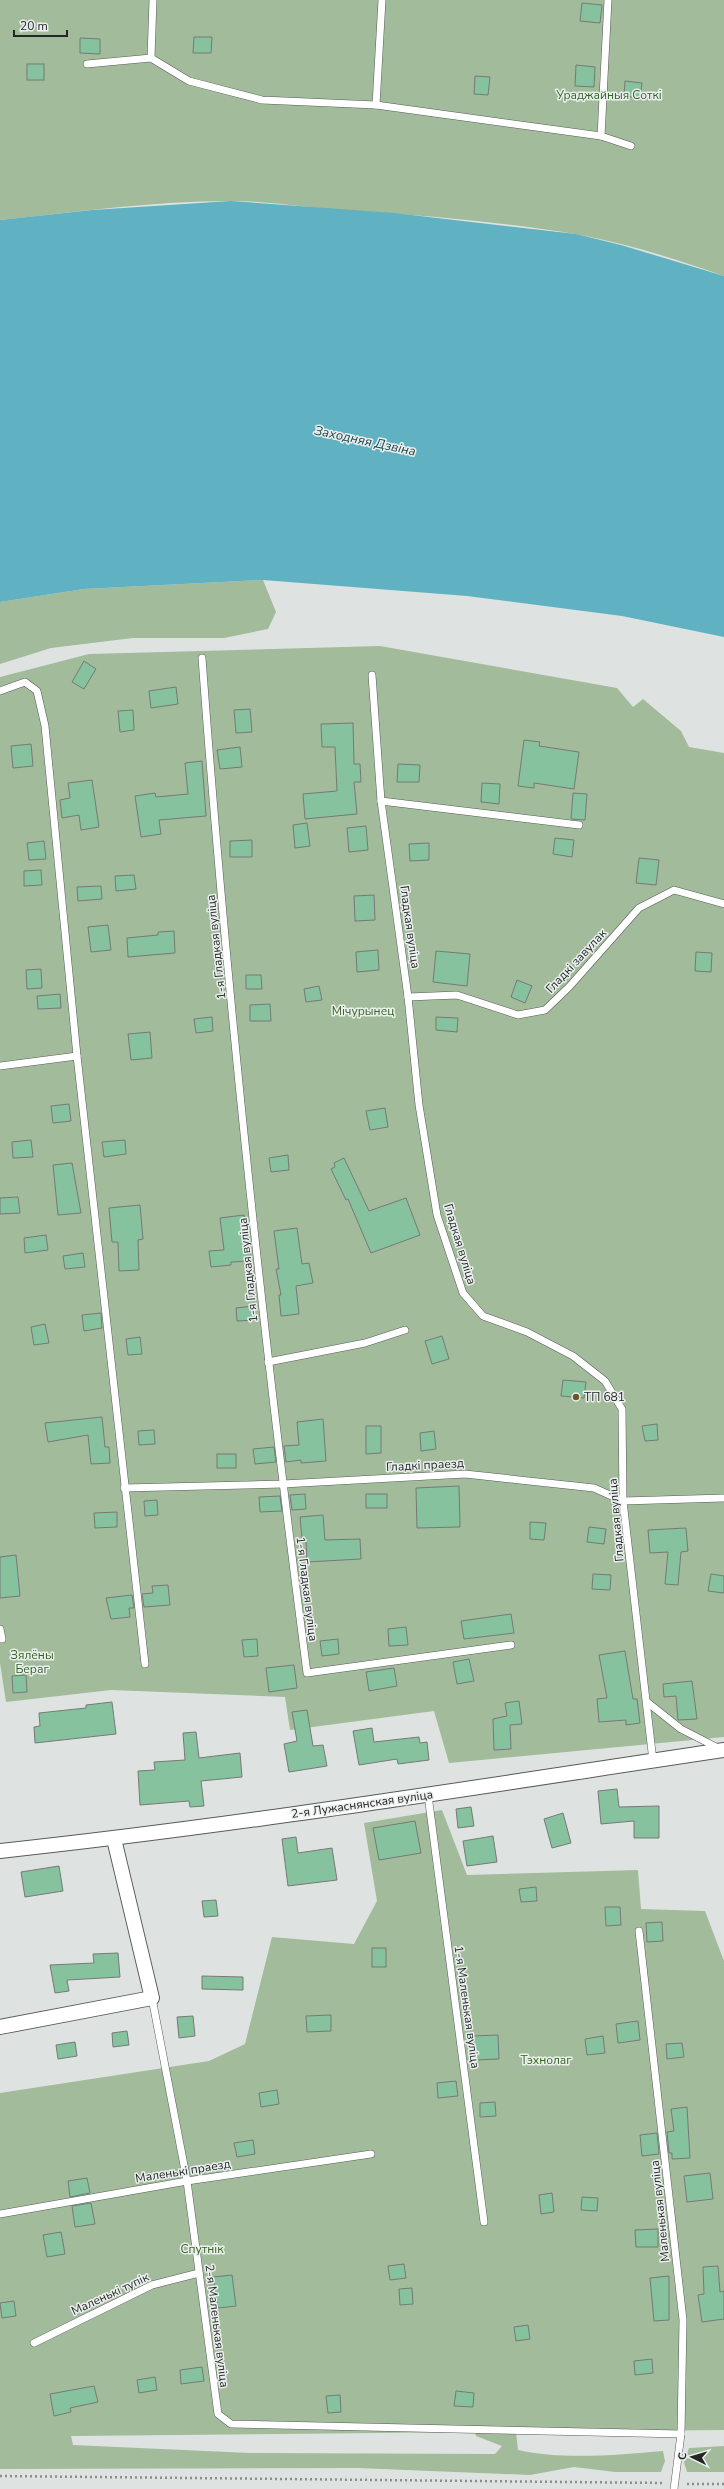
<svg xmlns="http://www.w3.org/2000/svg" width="724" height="2489" font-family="'Nunito Sans',sans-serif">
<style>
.green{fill:#a2bb9a;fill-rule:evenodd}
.water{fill:#60b1c2}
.building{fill:#85c29d;stroke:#767a77}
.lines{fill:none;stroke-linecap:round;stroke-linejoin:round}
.lane-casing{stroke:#565b59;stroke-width:8}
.street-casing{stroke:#565b59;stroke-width:16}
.path{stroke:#8a8d8d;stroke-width:2.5;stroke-dasharray:2 3;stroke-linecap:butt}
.lane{stroke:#fff;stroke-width:7}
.street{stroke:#fff;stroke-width:14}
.poi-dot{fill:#6e5727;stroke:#ebf0ef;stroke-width:1.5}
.labels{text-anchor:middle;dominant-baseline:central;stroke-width:3;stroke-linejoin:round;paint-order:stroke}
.park-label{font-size:12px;fill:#326421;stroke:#ebf0ef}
.street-label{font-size:12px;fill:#242626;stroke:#ebf0ef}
.poi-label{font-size:12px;fill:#242626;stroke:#ebf0ef;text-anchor:start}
.water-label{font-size:13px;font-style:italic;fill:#1e444c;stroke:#ebf0ef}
</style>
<rect width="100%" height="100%" fill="#dee3e2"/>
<!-- green -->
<g class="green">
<path d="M0,0h724v276c-48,-17 -98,-33 -149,-42 -72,-12 -146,-18 -219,-23 -42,-2 -83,-10 -125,-10 -77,0 -155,11 -231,19z"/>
<polygon points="263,580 276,612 268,629 224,638 133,638 51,648 0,664 0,602 84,589"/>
<polygon points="380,646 617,688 633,707 643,699 681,731 689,747 724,753 724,1737 449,1763 434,1711 290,1730 285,1697 111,1690 6,1702 0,1663 0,677 89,654"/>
<path d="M442,1810l25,65 171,-5 3,39 64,2 19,50v469l-208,2 2,18c44,10 100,5 145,1l2,10 -4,11h-46l-41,-5 -44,8 -173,-7 -357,1v-376l209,-32 36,-17 27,-107 82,7 23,-43 -13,-78zM475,2432l1,4 26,10 -7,8 -245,-1 -177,-8 -2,-9z"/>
<polygon points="724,2446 724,2472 687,2472 684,2463 689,2448"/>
</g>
<!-- water -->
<polygon class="water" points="231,201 394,213 576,234 621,245 724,276 724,637 622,616 467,596 263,580 84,589 0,602 0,220 92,210"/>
<!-- building -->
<g class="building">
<polygon points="582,3 602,5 600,23 580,21"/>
<polygon points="194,37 212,37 211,53 193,53"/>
<polygon points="80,38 100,39 100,54 80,53"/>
<rect x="27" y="64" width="17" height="16"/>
<polygon points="576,65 595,67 594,87 575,86"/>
<polygon points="475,76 490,77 488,95 474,94"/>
<polygon points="625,81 642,83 640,98 624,96"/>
<polygon points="84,661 96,669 84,689 72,682"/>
<polygon points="176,687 178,704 151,708 149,691"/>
<polygon points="250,709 252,732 236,733 234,710"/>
<polygon points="133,710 134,730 120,732 118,711"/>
<polygon points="353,723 354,764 360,764 361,782 354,782 357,814 305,819 303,794 337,791 335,747 322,747 321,724"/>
<polygon points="524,740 540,742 539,746 579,752 574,789 534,783 534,788 518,786"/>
<polygon points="31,744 33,766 13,768 11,746"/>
<polygon points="240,747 242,767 220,769 217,750"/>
<polygon points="202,761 206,816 159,820 161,834 141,837 135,796 155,793 156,797 188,794 185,763"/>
<polygon points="398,764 420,765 419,782 397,782"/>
<polygon points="92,780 99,827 81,830 79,815 62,818 60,800 70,798 68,783"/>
<polygon points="482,783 500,784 499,804 481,802"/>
<polygon points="573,793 587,794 585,820 571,819"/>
<polygon points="307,823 310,846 295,848 293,825"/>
<polygon points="366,826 368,850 349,852 347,828"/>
<polygon points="555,838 574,840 572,857 553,854"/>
<polygon points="252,840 252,857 230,857 230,841"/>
<polygon points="44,841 46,859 29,860 27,843"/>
<polygon points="429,843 429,860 410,861 409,844"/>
<polygon points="639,858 659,860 656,885 636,883"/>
<polygon points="41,870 42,885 24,886 24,871"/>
<polygon points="134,875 136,889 116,891 115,876"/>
<polygon points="101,886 102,899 78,901 77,887"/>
<polygon points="374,895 375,920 355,921 354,896"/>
<polygon points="108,925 111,950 91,952 88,927"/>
<polygon points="174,931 175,953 128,957 127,938 158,935 158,932"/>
<polygon points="378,950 379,970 357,972 356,952"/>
<polygon points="436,951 470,954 467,986 433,982"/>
<polygon points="696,952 712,953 711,972 695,971"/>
<polygon points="41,969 42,988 27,989 26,970"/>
<polygon points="246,975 261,975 262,989 246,989"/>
<polygon points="517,980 532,986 525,1003 511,997"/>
<polygon points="319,986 322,1000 306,1002 304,989"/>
<polygon points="60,994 61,1008 38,1009 37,996"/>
<polygon points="270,1004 271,1021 250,1021 250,1005"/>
<polygon points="212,1017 213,1031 196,1033 194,1019"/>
<polygon points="436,1017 458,1018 457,1032 436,1030"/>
<polygon points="150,1032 152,1058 131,1060 128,1034"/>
<polygon points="69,1104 71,1121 53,1123 51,1106"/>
<polygon points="385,1108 388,1127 370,1130 366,1111"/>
<polygon points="31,1140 33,1157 13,1158 12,1142"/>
<polygon points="125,1140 126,1154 104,1157 102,1142"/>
<polygon points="288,1155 289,1170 271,1172 269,1158"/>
<polygon points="344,1158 369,1211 406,1198 420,1235 371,1253 348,1199 346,1200 331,1169 335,1167 334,1163"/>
<polygon points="72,1163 81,1213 58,1215 53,1165"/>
<polygon points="18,1197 20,1213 0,1214 0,1198"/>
<polygon points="140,1205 143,1239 138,1240 139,1270 119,1271 118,1242 112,1242 109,1208"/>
<polygon points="244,1215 251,1261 231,1262 231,1265 211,1267 209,1251 224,1250 220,1218"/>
<polygon points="297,1228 302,1264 309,1263 313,1283 296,1286 299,1314 281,1316 279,1295 281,1295 276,1269 279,1269 274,1231"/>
<polygon points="46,1235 48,1250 25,1253 24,1238"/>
<polygon points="83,1253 85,1267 65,1269 63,1256"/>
<polygon points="254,1306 255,1320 237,1321 236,1308"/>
<polygon points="101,1313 102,1328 84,1331 82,1315"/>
<polygon points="45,1324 49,1343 34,1345 31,1327"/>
<polygon points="442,1336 449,1359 432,1364 425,1341"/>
<polygon points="140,1337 142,1354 128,1355 126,1339"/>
<polygon points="563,1380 586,1382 584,1398 561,1396"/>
<polygon points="102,1417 105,1447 109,1447 110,1463 91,1464 88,1435 48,1442 45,1423"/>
<polygon points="323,1419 326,1461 301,1463 301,1460 286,1462 284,1446 299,1445 297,1422"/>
<polygon points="657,1424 658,1440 645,1441 642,1426"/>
<polygon points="366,1426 381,1426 381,1453 366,1454"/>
<polygon points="154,1430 155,1444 139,1445 138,1431"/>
<polygon points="434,1431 436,1449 421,1451 420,1433"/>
<polygon points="274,1447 276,1462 255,1464 253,1449"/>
<rect x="217" y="1454" width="19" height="14"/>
<polygon points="459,1486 460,1527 417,1528 416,1488"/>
<polygon points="305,1494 306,1509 292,1510 290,1495"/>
<rect x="366" y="1494" width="21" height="14"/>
<polygon points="280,1496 282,1511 260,1512 259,1497"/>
<polygon points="157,1500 158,1515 145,1516 144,1501"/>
<polygon points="117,1512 117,1527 95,1528 94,1513"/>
<polygon points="323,1515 325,1540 360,1539 361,1559 307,1562 306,1538 302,1538 300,1517"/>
<polygon points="530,1522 546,1523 544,1540 530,1539"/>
<polygon points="589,1527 606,1529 604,1544 587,1542"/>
<polygon points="686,1528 688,1551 681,1552 678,1585 665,1584 668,1552 650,1553 648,1530"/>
<polygon points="16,1555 20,1596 0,1598 0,1557"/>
<polygon points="593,1574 611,1575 610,1590 592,1589"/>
<polygon points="711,1574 724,1576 724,1593 708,1591"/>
<polygon points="168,1585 170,1605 144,1607 142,1594 153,1593 152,1586"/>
<polygon points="132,1595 134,1608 129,1608 130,1617 111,1619 106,1598"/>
<polygon points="511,1614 514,1633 464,1639 461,1621"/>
<polygon points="406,1627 408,1645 389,1646 388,1629"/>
<polygon points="257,1639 258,1656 244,1657 242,1640"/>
<polygon points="338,1639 339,1654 322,1656 320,1641"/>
<polygon points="625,1651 633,1699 637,1699 640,1723 626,1725 626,1720 599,1722 597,1699 607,1698 599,1655"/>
<polygon points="469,1659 474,1681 457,1684 453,1662"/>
<polygon points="294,1665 297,1688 269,1692 266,1668"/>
<polygon points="394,1668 397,1686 369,1691 366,1672"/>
<polygon points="26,1675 27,1692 13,1693 12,1676"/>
<polygon points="692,1681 697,1719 678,1720 676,1696 664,1697 663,1684"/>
<polygon points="519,1701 522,1724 510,1725 511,1749 494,1750 493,1719 507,1716 505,1703"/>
<polygon points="112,1702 116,1734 35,1743 34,1727 40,1726 39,1713 86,1708 86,1705"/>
<polygon points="307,1710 313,1746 323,1745 327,1766 289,1772 284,1744 297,1741 292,1712"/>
<polygon points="372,1728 374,1742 419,1737 420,1743 427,1742 429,1760 398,1764 397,1759 359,1765 353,1731"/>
<polygon points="196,1732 199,1758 240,1753 242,1777 201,1781 204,1806 190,1807 189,1801 140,1805 138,1771 155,1770 154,1762 185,1760 183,1733"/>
<polygon points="617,1789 619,1807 659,1806 659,1838 634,1838 634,1821 601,1824 598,1791"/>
<polygon points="471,1807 474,1826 458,1828 456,1809"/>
<polygon points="563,1813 571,1843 552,1848 544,1819"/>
<polygon points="415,1821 421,1853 379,1860 373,1828"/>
<polygon points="493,1836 497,1862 467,1866 463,1841"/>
<polygon points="296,1837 298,1853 332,1848 337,1880 288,1886 282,1839"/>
<polygon points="59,1866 63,1891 25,1897 21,1872"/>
<polygon points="536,1887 537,1901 521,1902 519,1889"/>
<polygon points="216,1900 218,1916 204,1917 202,1901"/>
<polygon points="605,1907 620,1907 621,1925 606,1926"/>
<polygon points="662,1922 663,1941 647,1942 646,1923"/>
<rect x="372" y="1948" width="14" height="19"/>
<polygon points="118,1953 120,1977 67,1980 69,1991 55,1993 50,1965 94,1963 93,1954"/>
<polygon points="202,1976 243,1977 243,1990 202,1989"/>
<polygon points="331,2015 331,2031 307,2032 306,2016"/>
<polygon points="193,2016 195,2036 179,2038 177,2017"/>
<polygon points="638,2021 640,2040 618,2043 616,2024"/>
<polygon points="127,2031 129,2045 113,2047 112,2033"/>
<polygon points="498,2035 499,2059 474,2060 473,2036"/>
<polygon points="603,2036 605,2053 587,2055 585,2039"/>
<polygon points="75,2042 77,2056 58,2059 56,2045"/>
<polygon points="682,2043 684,2057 667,2059 666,2044"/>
<polygon points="456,2081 458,2096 438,2098 437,2083"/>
<polygon points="277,2090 279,2104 261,2107 259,2093"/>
<polygon points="495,2102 496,2116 480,2117 480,2103"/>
<polygon points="687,2107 690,2158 672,2159 672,2153 669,2153 667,2132 674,2131 671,2109"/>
<polygon points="657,2133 659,2154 642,2156 640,2135"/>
<polygon points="253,2140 255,2154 237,2157 234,2143"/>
<polygon points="710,2173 713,2199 687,2202 684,2176"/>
<polygon points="87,2178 90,2193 70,2197 68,2181"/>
<polygon points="552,2193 554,2212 541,2214 539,2195"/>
<polygon points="582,2197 598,2198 597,2211 581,2210"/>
<polygon points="91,2203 95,2224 75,2227 72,2206"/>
<polygon points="658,2229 658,2247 636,2247 635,2230"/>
<polygon points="61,2232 65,2254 47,2257 43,2235"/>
<polygon points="404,2264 406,2278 390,2280 388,2266"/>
<polygon points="718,2266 720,2292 724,2291 724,2319 702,2322 698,2295 704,2294 703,2267"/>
<polygon points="232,2275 236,2306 218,2308 213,2277"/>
<polygon points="669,2276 669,2320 654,2321 650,2278"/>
<polygon points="412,2288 413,2304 400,2305 399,2289"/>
<polygon points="14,2301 16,2316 2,2318 0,2303"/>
<polygon points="528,2325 530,2339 516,2341 514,2327"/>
<polygon points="652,2359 653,2373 635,2375 634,2361"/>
<polygon points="202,2367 204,2381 181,2384 180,2370"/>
<polygon points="155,2377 157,2390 139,2393 137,2380"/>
<polygon points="94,2386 98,2402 70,2408 71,2412 54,2416 50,2394"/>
<polygon points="456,2391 474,2393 473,2407 454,2406"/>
<polygon points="340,2395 341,2412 328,2413 326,2396"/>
</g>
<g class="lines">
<defs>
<g id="lane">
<polyline points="151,58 153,0"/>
<polyline points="87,64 151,58 189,81 262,100 376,105 601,136 631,146"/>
<polyline points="376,105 382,0"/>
<polyline points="601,136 608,0"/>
<path d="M202,658c25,339 61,678 105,1015l204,-28"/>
<polyline points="372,675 381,801 408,997 419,1105 437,1215 463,1293 483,1316 527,1332 573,1356 605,1381 622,1409 623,1501 653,1761"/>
<polyline points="0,691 25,682 37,691 45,726 77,1056 145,1664"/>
<polyline points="381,801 579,825"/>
<polyline points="408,997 457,995 518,1015 545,1010 569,987 639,908 674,890 724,904"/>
<polyline points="0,1066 77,1056"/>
<polyline points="268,1362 365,1343 405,1330"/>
<polyline points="124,1488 283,1484 465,1474 594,1488 623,1501 724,1498"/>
<polyline points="0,1629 2,1639"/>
<polyline points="647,1702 681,1729 720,1749"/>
<polyline points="428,1795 484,2222"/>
<polyline points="639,1931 683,2320 681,2434 674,2489"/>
<polyline points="152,1998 187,2181 218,2414 231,2424 681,2434"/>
<polyline points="0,2214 187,2181 371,2154"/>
<polyline points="34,2343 152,2285 199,2273"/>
</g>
<g id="street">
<path d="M0,1851c242,-26 483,-65 724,-101"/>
<polyline points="0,2027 152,1998 114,1839"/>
</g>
</defs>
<!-- lane casing -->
<use href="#lane" class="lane-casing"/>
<!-- street casing -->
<use href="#street" class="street-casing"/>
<!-- path -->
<g class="path">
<polyline points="0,2476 664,2483"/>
<polyline points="687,2484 724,2484"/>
</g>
<!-- lane -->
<use href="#lane" class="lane"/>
<!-- street -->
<use href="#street" class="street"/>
</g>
<!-- markers -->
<circle class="poi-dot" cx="576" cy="1397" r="4"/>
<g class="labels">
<!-- park labels -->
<g class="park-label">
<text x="609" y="95">Ураджайныя Соткі</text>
<text x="363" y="1011">Мічурынец</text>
<text x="32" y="1655">Зялёны<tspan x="32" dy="14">Бераг</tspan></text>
<text x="546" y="2060">Тэхнолаг</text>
<text x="202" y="2249">Спутнік</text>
</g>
<!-- street labels -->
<g class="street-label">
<text transform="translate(410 927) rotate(82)">Гладкая вуліца</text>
<text transform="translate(216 947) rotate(-96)">1-я Гладкая вуліца</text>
<text transform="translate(576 961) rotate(-47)">Гладкі завулак</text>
<text transform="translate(460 1244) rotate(73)">Гладкая вуліца</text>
<text transform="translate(248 1270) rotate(-96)">1-я Гладкая вуліца</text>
<text transform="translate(425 1465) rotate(-3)">Гладкі праезд</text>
<text transform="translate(616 1520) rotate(-95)">Гладкая вуліца</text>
<text transform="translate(307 1589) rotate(83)">1-я Гладкая вуліца</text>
<text transform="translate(362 1804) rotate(-8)">2-я Лужаснянская вуліца</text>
<text transform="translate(467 2007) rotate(82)">1-я Маленькая вуліца</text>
<text transform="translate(183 2171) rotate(-9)">Маленькі праезд</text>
<text transform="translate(660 2211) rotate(-96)">Маленькая вуліца</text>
<text transform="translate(110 2294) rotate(-25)">Маленькі тупік</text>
<text transform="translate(217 2326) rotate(83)">2-я Маленькая вуліца</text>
</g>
<!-- poi labels -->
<g class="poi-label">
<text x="584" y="1397">ТП 681</text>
</g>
<!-- water labels -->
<g class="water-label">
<text transform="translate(365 441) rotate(12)">Заходняя Дзвіна</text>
</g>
</g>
<!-- north arrow -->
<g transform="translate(692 2457) rotate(275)" stroke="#ebf0ef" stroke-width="3" paint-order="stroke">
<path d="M0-3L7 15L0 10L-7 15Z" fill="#242626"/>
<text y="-6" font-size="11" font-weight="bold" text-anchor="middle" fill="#242626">С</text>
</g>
<!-- scale -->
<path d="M14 30v6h53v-6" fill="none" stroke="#242626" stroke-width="2"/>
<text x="20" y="30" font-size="12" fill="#242626" stroke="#ebf0ef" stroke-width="3" paint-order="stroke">20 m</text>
</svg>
